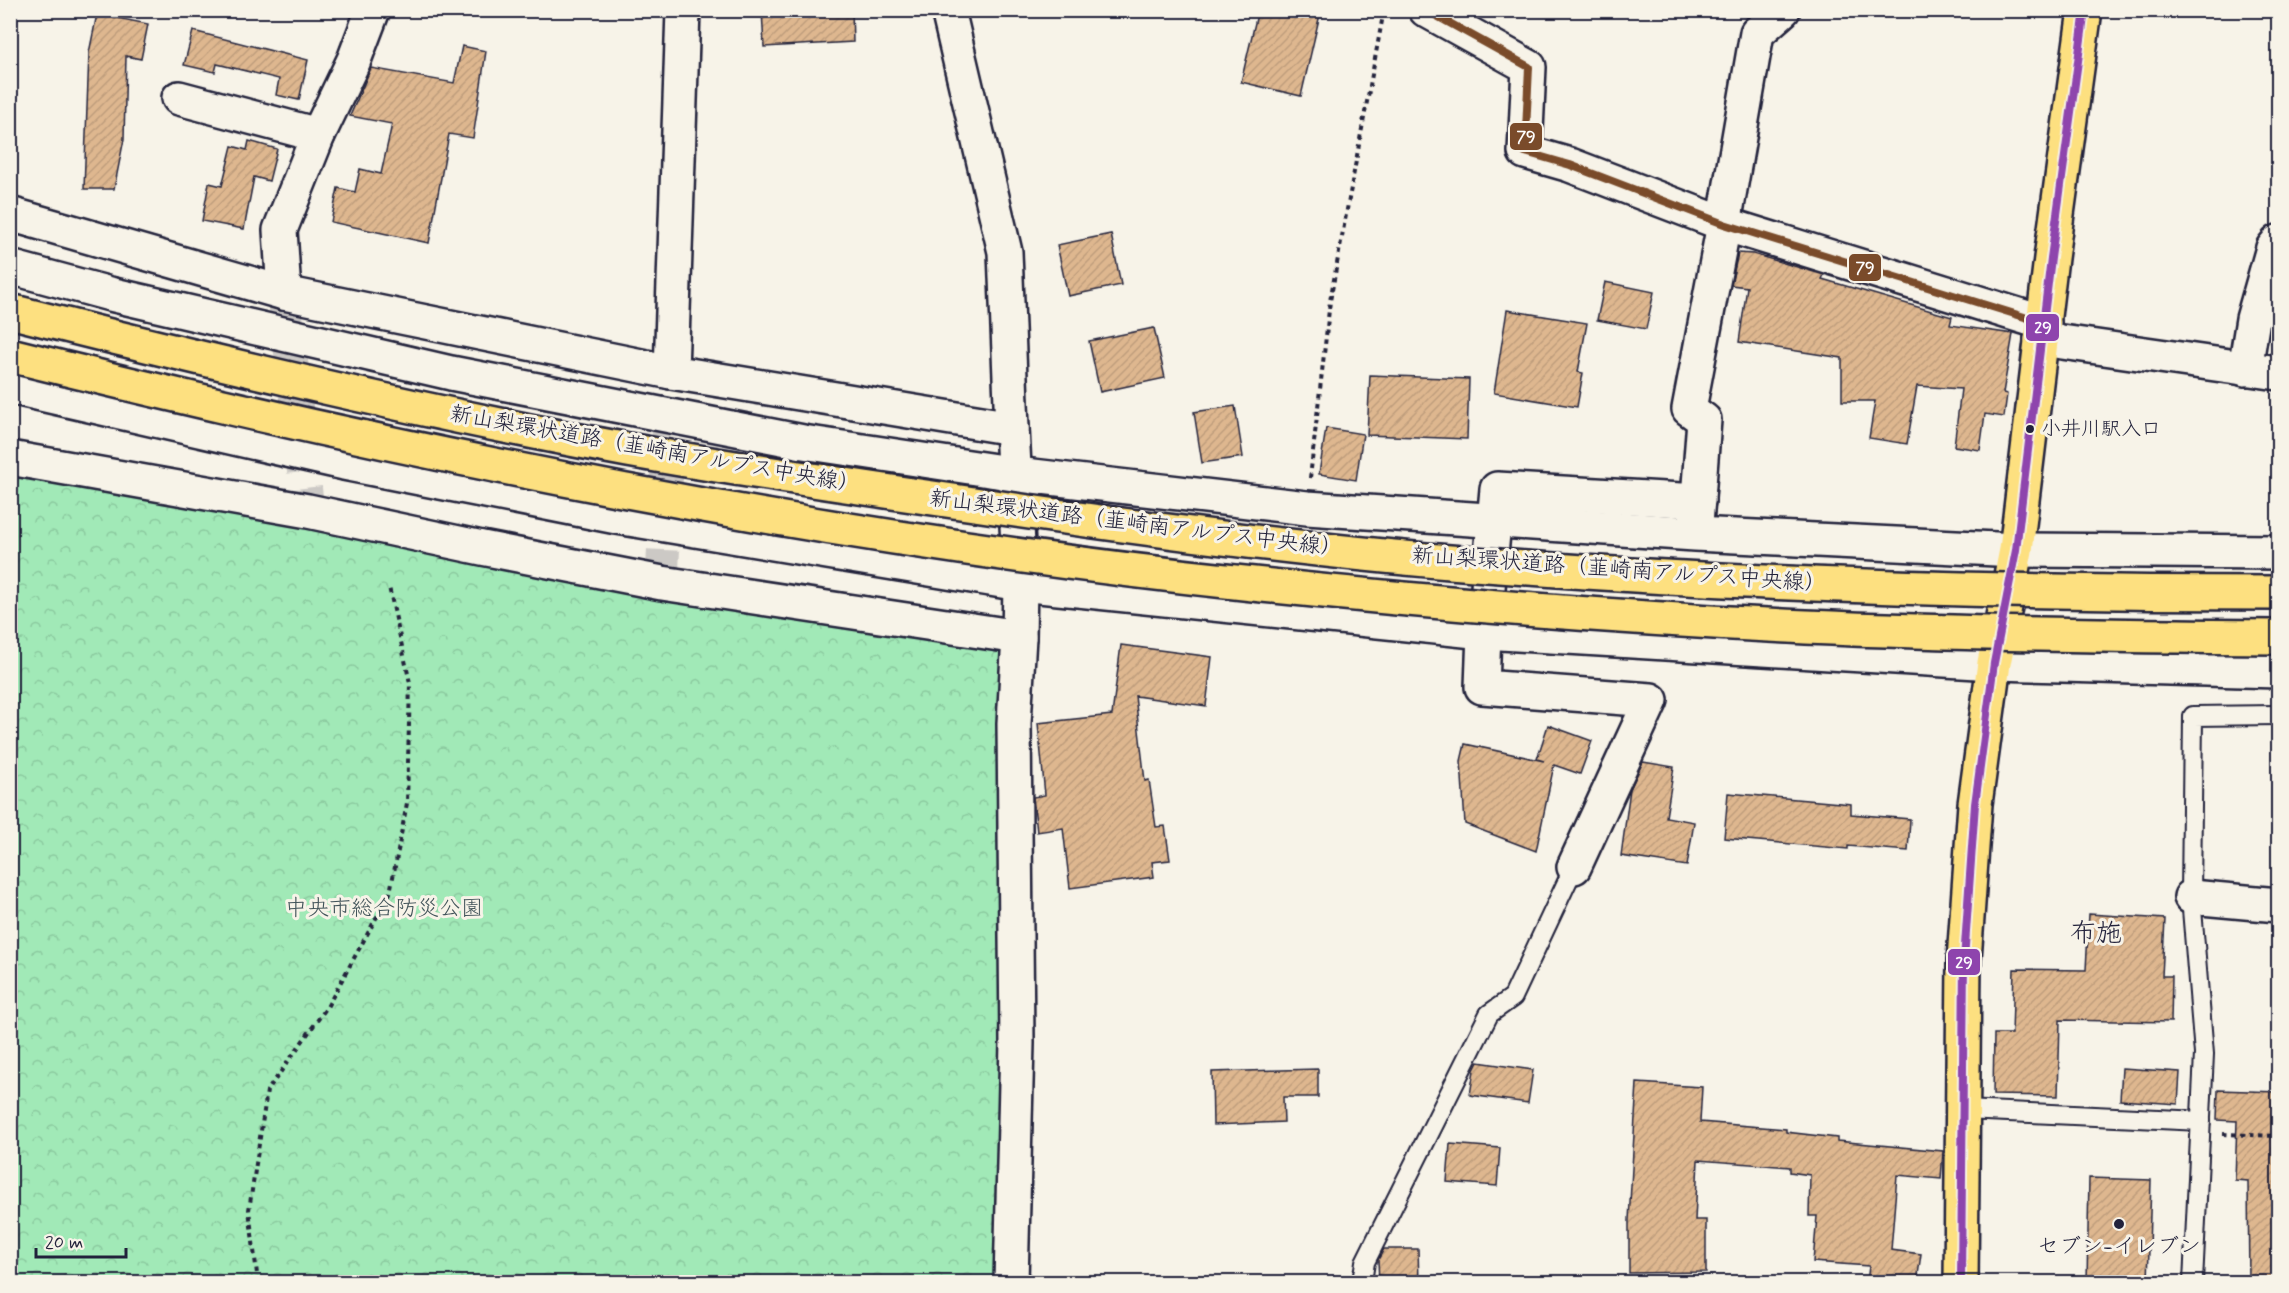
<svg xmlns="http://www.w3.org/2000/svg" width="2289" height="1293" font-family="Mynerve,'Klee One',sans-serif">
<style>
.park{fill:url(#park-crowns);stroke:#628679;stroke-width:1.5}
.building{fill:url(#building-hatch);stroke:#22223b;stroke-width:1.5}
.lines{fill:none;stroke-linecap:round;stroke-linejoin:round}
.street-tunnel{stroke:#ccc9c5;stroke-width:33;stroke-dasharray:33 16;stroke-linecap:butt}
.lane-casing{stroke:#22223b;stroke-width:22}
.street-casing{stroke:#22223b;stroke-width:38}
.secondary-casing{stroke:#22223b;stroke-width:38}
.primary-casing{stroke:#22223b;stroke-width:38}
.path{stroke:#22223b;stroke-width:4;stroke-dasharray:4.5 4.5;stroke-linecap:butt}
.lane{stroke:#f7f3e8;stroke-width:18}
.street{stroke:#f7f3e8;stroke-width:33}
.secondary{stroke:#f7f3e8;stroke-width:33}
.primary{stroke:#fde080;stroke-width:33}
.highway-bridge-casing{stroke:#22223b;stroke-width:38;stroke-linecap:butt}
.highway-bridge{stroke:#fde080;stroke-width:33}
.bus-1-casing{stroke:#f7f3e8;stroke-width:12}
.bus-2-casing{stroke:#f7f3e8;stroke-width:12}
.bus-1{stroke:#7a4b2a;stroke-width:8}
.bus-2{stroke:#8e44ad;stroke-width:8}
.bus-dot{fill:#22223b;stroke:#f7f3e8;stroke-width:2}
.labels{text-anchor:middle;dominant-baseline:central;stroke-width:6;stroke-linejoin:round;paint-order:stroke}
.bus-label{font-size:20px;fill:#22223b;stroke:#f7f3e8;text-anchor:start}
.street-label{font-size:22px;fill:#22223b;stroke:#f7f3e8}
.park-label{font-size:22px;fill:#42545a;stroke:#f7f3e8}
.poi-label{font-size:22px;fill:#22223b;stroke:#f7f3e8}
.quarter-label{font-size:26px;fill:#22223b;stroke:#f7f3e8}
.line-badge{stroke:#f7f3e8;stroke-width:2}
.badge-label{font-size:16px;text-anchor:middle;font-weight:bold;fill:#fff}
</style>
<defs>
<pattern id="park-crowns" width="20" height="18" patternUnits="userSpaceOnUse" patternTransform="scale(1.5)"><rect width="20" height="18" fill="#a1e9b7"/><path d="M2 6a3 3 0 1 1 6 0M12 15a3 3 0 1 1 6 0" fill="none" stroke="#8ac89e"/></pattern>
<pattern id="building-hatch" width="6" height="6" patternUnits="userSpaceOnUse" patternTransform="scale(1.5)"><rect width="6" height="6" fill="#deb78f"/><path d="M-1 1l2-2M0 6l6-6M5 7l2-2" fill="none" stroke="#be9d7c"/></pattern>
</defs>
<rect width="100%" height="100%" fill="#f7f3e8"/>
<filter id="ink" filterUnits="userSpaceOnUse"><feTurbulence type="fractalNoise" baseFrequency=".0167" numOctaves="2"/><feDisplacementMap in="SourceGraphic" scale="12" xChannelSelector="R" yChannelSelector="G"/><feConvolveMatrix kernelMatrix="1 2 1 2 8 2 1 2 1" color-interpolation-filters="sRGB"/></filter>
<g filter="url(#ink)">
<!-- park -->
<polygon class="park" points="10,458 1019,637 1011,1282 11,1282"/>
<!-- building -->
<g class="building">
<polygon points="762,10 852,10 853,42 764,47"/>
<polygon points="1258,10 1321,10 1301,96 1241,82"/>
<polygon points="97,14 148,24 141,59 126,56 124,139 114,189 84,189 89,53"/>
<polygon points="193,31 308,60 299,100 276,95 279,79 217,64 215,72 184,65"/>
<polygon points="462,46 486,51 473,138 449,134 429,243 331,222 338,188 355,192 360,169 381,174 392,124 350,116 371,68 454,83"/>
<polygon points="249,141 277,149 269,181 254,177 244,229 202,221 209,183 222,186 232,146 247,150"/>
<polygon points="1111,234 1121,285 1068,296 1057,245"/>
<polygon points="1738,253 1753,254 1824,275 1822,279 1952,317 1950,325 2013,334 2003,393 2007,394 2004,417 1985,414 1980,450 1954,446 1961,389 1917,386 1907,444 1869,438 1875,401 1842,401 1842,358 1739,342 1747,287 1731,285"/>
<polygon points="1605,282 1654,292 1646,329 1597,320"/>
<polygon points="1507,310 1587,323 1578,372 1583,373 1577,407 1494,393"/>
<polygon points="1154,328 1165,378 1100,392 1089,341"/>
<polygon points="1370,375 1469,379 1467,439 1367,435"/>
<polygon points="1235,406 1243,457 1202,463 1194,412"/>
<polygon points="1326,428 1363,434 1356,480 1319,474"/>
<polygon points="1121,645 1212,657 1206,706 1135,696 1145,781 1149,780 1156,827 1165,826 1170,860 1152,862 1154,877 1070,888 1063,828 1037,832 1033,797 1045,795 1038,723 1112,715"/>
<polygon points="1548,725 1592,741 1580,774 1554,765 1536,851 1465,824 1461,761 1465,744 1544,761 1537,759"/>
<polygon points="1643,762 1674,767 1666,817 1694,822 1687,866 1621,856 1630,789"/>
<polygon points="1728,793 1851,804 1851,814 1910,819 1908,851 1848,846 1848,849 1724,838"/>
<polygon points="2089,914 2165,919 2162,976 2172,976 2171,1022 2060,1020 2058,1096 1993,1095 1994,1034 2012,1034 2014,969 2086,970"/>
<polygon points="1478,1062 1533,1070 1528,1103 1470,1095 1474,1070"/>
<polygon points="2122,1068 2180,1072 2178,1104 2120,1100"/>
<polygon points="1318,1069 1318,1097 1283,1097 1284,1122 1213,1125 1212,1072"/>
<polygon points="1637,1083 1702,1087 1700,1122 1786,1129 1786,1132 1837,1138 1837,1141 1943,1151 1941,1179 1897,1175 1891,1250 1921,1254 1917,1282 1867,1282 1869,1266 1813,1262 1817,1216 1809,1216 1810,1175 1790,1172 1790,1167 1698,1160 1695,1220 1706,1220 1706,1272 1629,1273 1629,1220"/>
<polygon points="2218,1090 2278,1092 2278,1282 2249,1282 2248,1181 2235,1180 2237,1121 2217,1120"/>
<polygon points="1450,1144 1500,1148 1497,1186 1447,1182"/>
<polygon points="2089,1178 2151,1180 2148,1282 2087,1282"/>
<polygon points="1384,1249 1418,1249 1419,1282 1379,1282 1378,1260"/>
</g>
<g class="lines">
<!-- street-tunnel -->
<g class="street-tunnel">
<polyline points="284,293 308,511"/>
<polyline points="662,583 671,372"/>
</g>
<defs>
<g id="lane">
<polyline points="1964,1110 2201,1121"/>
<polyline points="1362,1282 1365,1262 1489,1014 1513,997 1574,867"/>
<polyline points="2193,1282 2204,1054 2191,897 2193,716 2278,715"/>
</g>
<g id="street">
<polyline points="1426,10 1529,67 1525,152 1570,165 1724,224 2044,323"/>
<polyline points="179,98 318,135"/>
<polyline points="10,214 284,293 280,230 318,135 354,60 373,10"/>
<polyline points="10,267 110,294 451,373 803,442 1016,474 1307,508 1695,534 2016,550 2278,552"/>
<polyline points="284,293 671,372 1012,428 1005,252 948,10"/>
<polyline points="2041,339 2278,373"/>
<polyline points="2245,369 2253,319 2273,248 2278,242"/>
<polyline points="671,372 683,10"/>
<polyline points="10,387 344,463 617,517 1020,584 1484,632 1994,663"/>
<polyline points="10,458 308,511 482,548 662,583 1019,637 1020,584 1012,428"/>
<polyline points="1696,524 1704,420 1689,409 1724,224 1757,33 1783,10"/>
<polyline points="1574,867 1651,700 1482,687 1484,632 1497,489 1698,501"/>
<polyline points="2191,897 2278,905"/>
</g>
<g id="secondary">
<polyline points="1994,663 2278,671"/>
<polyline points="1011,1282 1017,1043 1014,723 1019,637"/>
</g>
<polyline id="primary" points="1961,1282 1964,960 1975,804 1994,663 2016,550 2051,258 2085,10"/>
</defs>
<!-- lane casing -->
<use href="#lane" class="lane-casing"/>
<!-- street casing -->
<use href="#street" class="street-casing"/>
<!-- secondary casing -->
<use href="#secondary" class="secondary-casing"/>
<!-- primary casing -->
<use href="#primary" class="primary-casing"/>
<!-- path -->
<g class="path">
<polyline points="1310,478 1330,301 1384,10"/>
<polyline points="2223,1134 2278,1136"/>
<polyline points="258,1282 249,1210 267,1091 327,1007 390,893 407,803 410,683 389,587"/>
</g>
<!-- lane -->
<use href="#lane" class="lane"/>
<!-- street -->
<use href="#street" class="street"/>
<!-- secondary -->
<use href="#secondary" class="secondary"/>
<!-- primary -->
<use href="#primary" class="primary"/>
<defs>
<g id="highway-bridge">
<path d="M10,311c205,52 411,101 618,139 118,21 235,38 353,55 156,23 312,44 469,57 275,23 553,31 828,31"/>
<path d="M10,355c406,101 818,184 1234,228 187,20 375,35 562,44 158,7 315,9 472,10"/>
</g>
</defs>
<!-- highway-bridge casing -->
<use href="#highway-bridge" class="highway-bridge-casing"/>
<!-- highway-bridge -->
<use href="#highway-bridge" class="highway-bridge"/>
<defs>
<polyline id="bus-1" points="1426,10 1529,67 1525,152 1570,165 1724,224 2044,323"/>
<polyline id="bus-2" points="1961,1282 1964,960 1975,804 1994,663 2016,550 2051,258 2085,10"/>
</defs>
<!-- bus-1 casing -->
<use href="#bus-1" class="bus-1-casing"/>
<!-- bus-2 casing -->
<use href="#bus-2" class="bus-2-casing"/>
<!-- bus-1 -->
<use href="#bus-1" class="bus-1"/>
<!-- bus-2 -->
<use href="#bus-2" class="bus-2"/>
</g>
</g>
<!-- markers -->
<g class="bus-dot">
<circle cx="2030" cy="429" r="5"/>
<circle cx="2119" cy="1224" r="6"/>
</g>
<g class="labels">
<!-- bus labels -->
<g class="bus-label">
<text x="2041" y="429">小井川駅入口</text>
</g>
<!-- street labels -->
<g class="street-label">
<text transform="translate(655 450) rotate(10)">新山梨環状道路（韮崎南アルプス中央線）</text>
<text transform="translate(1136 524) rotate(7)">新山梨環状道路（韮崎南アルプス中央線）</text>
<text transform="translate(1619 570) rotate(4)">新山梨環状道路（韮崎南アルプス中央線）</text>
</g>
<!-- park labels -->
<g class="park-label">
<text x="384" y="909">中央市総合防災公園</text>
</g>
<!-- poi labels -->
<g class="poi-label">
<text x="2119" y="1247">セブン-イレブン</text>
</g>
<!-- quarter labels -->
<g class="quarter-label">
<text x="2096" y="934">布施</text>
</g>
</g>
<g class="line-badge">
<rect x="1509" y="122" width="34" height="29" rx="6" fill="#7a4b2a"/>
<rect x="1848" y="253" width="34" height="29" rx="6" fill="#7a4b2a"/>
<rect x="2025" y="313" width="35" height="29" rx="6" fill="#8e44ad"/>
<rect x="1947" y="948" width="34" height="28" rx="6" fill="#8e44ad"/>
</g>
<g class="badge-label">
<text x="1526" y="142">79</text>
<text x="1865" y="273">79</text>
<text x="2043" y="333">29</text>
<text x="1964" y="968">29</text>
</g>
<!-- margin -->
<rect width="2289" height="1293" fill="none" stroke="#f7f3e8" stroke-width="36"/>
<rect x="18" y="18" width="2253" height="1257" fill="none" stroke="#22223b" stroke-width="2" filter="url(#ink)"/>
<!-- scale -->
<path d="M36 1248v9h90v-9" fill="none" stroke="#22223b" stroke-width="3"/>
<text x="45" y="1248" font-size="18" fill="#22223b" stroke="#f7f3e8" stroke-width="4.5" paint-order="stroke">20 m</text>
</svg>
